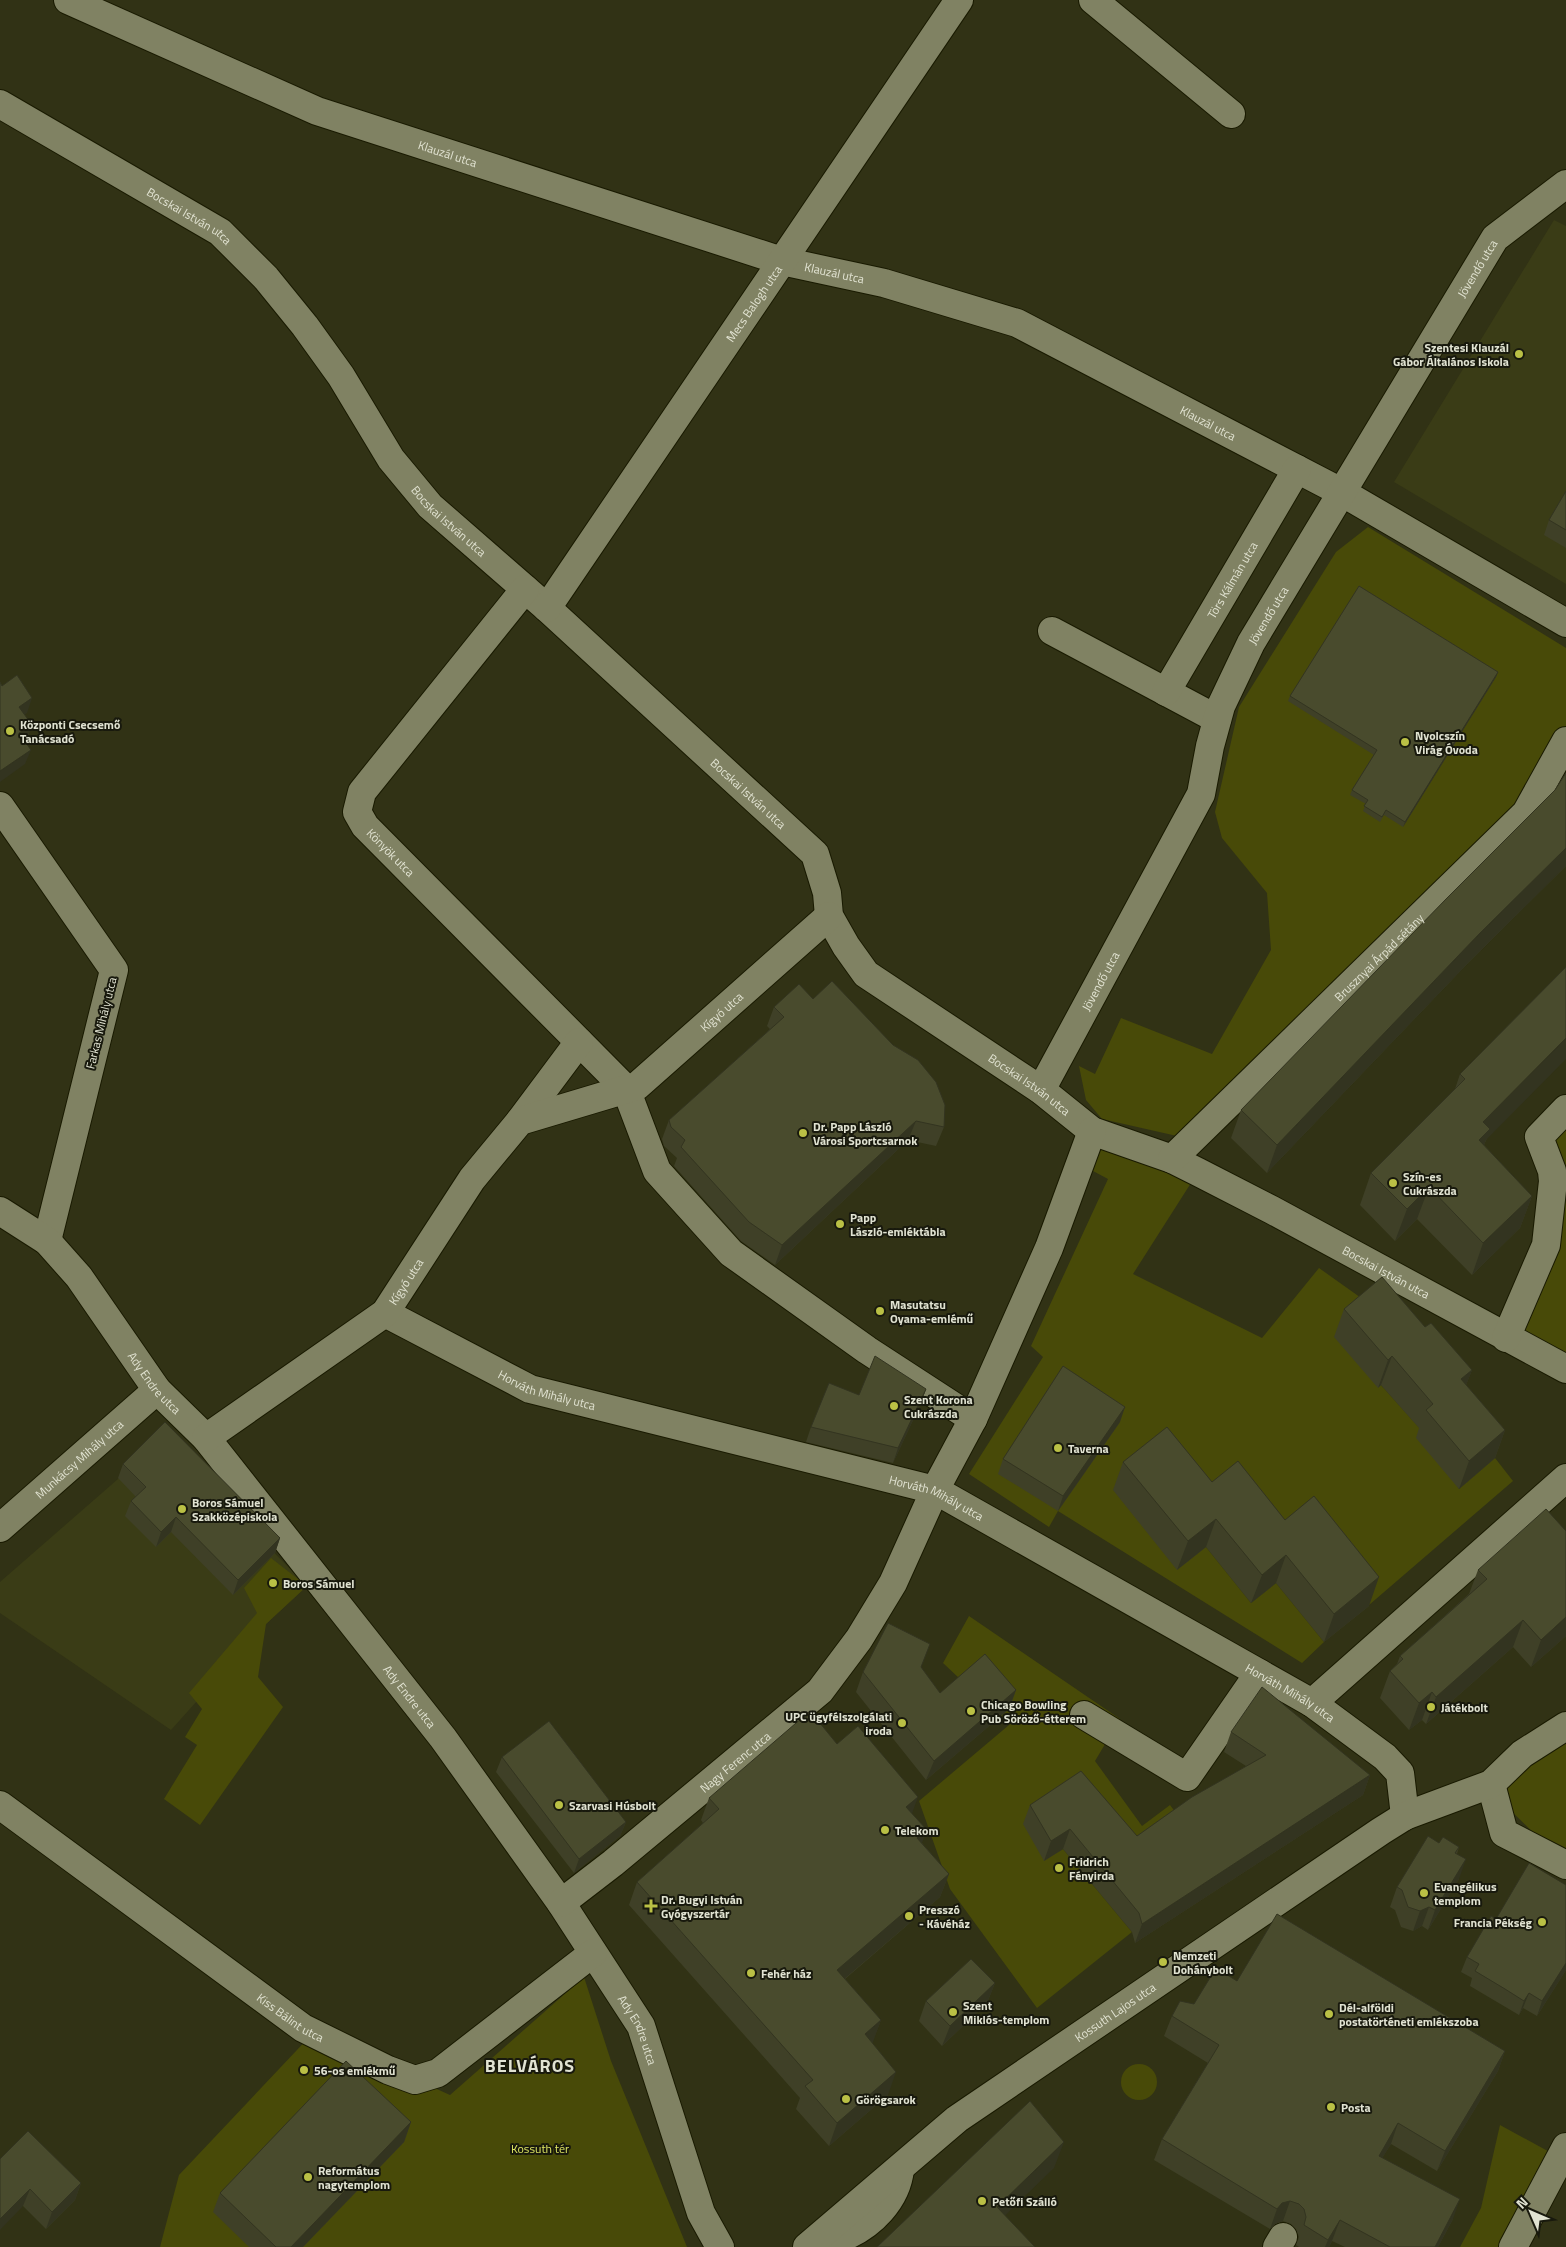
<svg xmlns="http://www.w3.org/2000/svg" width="1566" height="2247" font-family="'Titillium Web',sans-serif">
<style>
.built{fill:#3a3c16}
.green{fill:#484a08}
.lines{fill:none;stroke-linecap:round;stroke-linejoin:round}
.minor-casing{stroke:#191a00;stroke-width:30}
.minor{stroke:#808263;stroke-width:28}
.wall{fill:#3f4027}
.shaded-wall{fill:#333420}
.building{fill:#494b2d;stroke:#333420}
.poi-dot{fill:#bac045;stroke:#18190d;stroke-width:2}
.labels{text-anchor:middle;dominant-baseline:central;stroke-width:4;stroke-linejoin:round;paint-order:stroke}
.street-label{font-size:12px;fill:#e1e3d2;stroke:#18190d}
.poi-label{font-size:12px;font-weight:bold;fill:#e1e3d2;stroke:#18190d;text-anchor:start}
.park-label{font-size:12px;fill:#e0e764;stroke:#18190d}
.district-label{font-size:18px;font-weight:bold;letter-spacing:1px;fill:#e1e3d2;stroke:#18190d}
</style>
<rect width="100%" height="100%" fill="#313215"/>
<!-- built -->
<g class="built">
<polygon points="1554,220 1566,226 1566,584 1394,482"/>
<polygon points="160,1437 307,1586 266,1624 171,1730 0,1613 0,1582 118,1479"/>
</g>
<!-- green -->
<g class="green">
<polygon points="1368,527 1566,648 1566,741 1526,813 1177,1136 1102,1119 1086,1100 1079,1066 1095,1074 1121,1018 1212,1054 1271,950 1267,893 1222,838 1215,812 1239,707 1336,552"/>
<polygon points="1566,1109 1566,1369 1506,1338 1546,1245 1544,1150"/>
<polygon points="1092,1131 1198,1172 1133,1274 1262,1338 1319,1268 1371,1305 1381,1385 1423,1432 1459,1489 1495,1458 1513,1481 1369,1605 1304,1525 1206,1547 1251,1603 1276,1583 1324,1642 1302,1663 1058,1511 1049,1527 969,1474 1043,1357 1031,1346 1108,1179 1080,1164"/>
<polygon points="271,1558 307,1586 266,1624 258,1677 283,1707 200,1825 164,1799 197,1745 185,1737 202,1709 189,1693 257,1613 244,1588"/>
<polygon points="969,1616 1120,1719 1095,1761 1142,1826 1170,1805 1181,1820 1130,1855 1074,1791 1044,1860 1063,1849 1132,1932 1037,2008 950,1889 919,1801 1009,1725 943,1663"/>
<polygon points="1566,1726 1566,1852 1544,1843 1496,1796"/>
<polygon points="584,1977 611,2061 687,2247 160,2247 179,2175 313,2033 450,2095"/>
<circle cx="1139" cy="2082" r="18"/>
<polygon points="1500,2125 1555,2155 1505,2247 1460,2247 1481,2208"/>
</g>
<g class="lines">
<defs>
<g id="minor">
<path id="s1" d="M68,0l249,111 465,150 102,22 133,40 326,170 223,130"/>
<polyline points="1093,0 1231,114"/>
<path id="s2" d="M0,104l220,128 46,46 39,48 36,50 50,83 39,47 117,102 268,246 12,39 2,23 17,30 20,28 175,116 51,41 80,28 26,13 74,38 294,159"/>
<path id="s3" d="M525,589l-163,203 -5,20 8,14 261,263 31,82 74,82 136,97 106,69"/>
<path id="s4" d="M547,608l412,-608"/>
<polyline points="1052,631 1217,719"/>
<path id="s5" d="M1166,692l131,-223"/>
<polyline points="0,806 114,970 47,1241"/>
<path id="s6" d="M1041,1090l160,-296 9,-48 11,-40 30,-63 244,-405 71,-54"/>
<polyline points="520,1121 579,1042"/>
<path id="s7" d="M1172,1159l354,-346 40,-72"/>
<path id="s8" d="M0,1211l47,30 32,36 78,113 49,48 237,300 118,165 80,123 60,187 19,34"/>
<path id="s9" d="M385,1313l145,76 405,101 377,213 73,54 15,16 5,43"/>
<polyline points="1506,1338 1546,1245 1553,1181 1552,1171 1539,1137 1566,1109"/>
<path id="s10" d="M206,1438l179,-125 87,-134 48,-58 117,-35 192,-170"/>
<path id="s11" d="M0,1528l157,-138"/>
<polyline points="1312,1703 1566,1478"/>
<polyline points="1084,1715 1187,1777 1259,1673"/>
<polyline points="1491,1784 1504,1833 1566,1865"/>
<path id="s12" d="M0,1805l303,223 85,42 27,10 23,-7 155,-120"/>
<path id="s13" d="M561,1903l52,-40 207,-172 39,-52 34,-56 42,-93 38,-71 76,-171 43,-117"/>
<path d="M820,2237c6,0 16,2 23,0 28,-11 54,-37 57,-68"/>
<path id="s14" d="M807,2247l150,-128 424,-288 24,-15 86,-32 31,-30 44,-28"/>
<polyline points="1277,2247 1283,2237"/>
<polyline points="1513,2247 1566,2147"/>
</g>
</defs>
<!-- minor casing -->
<use href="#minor" class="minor-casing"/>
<!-- minor -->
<use href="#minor" class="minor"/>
</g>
<!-- wall -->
<g class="wall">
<polygon points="1566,491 1566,548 1544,535 1549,520"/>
<polygon points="1498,672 1496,677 1403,827 1384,815 1380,822 1363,811 1366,804 1350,795 1352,790 1374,755 1288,701 1290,696"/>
<polygon points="1566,773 1566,866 1470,961 1267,1173 1231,1138 1241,1110 1555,790"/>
<polygon points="1566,967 1484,1145 1532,1196 1520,1228 1472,1275 1417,1219 1395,1241 1360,1205 1371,1173 1455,1089 1460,1074"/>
<polygon points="813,999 944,1127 936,1146 908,1140 775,1265 741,1241 674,1166 677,1158 664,1146 662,1139 669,1120 770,1029 767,1026 774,1007"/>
<polygon points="1344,1309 1425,1327 1472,1370 1466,1385 1505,1430 1495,1458 1459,1489 1416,1438 1419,1428 1381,1385 1378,1388 1334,1337"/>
<polygon points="926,1389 921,1403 893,1463 806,1442 811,1427"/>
<polygon points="1120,1422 1058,1511 998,1474 1003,1459"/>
<polygon points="1123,1462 1212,1482 1285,1520 1369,1606 1324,1642 1276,1583 1251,1603 1206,1547 1177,1570 1113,1490"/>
<polygon points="123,1464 280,1538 275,1553 233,1595 171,1532 156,1547 125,1516 131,1501 136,1497 118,1478"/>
<polygon points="1478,1570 1566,1636 1531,1667 1513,1647 1426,1724 1422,1720 1409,1730 1380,1698 1390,1671 1397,1664 1400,1656 1469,1594"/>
<polygon points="921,1668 940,1693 1016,1690 1009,1709 926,1780 856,1692 863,1672"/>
<polygon points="1231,1732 1370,1775 1363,1795 1135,1943 1132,1932 1063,1849 1044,1861 1023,1824 1030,1805 1137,1836 1246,1766 1224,1752"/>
<polygon points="837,1744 912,1814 922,1843 949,1874 940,1897 845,1979 881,2020 872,2043 888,2095 829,2146 796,2109 800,2098 629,1905 637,1882 703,1823 701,1820 709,1798"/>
<polygon points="502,1757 626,1822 620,1836 574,1873 496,1772"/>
<polygon points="1439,1843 1459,1847 1457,1854 1459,1879 1428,1930 1422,1926 1413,1931 1401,1927 1395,1910 1390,1907 1397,1887"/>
<polygon points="1566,1885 1566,1970 1537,2016 1523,2008 1519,2015 1470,1986 1472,1978 1461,1972 1467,1957 1496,1919"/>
<polygon points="1237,1981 1505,2051 1498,2071 1437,2171 1391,2144 1382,2158 1453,2219 1438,2247 1345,2247 1332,2241 1329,2247 1299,2247 1296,2245 1299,2237 1296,2229 1291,2224 1283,2221 1275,2224 1270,2229 1154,2160 1162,2139 1208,2063 1164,2036 1172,2016"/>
<polygon points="995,1983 987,2003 942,2046 919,2021 926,2001"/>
<polygon points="411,2122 404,2142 303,2247 249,2247 213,2212 220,2193"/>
<polygon points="0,2159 81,2183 75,2200 46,2229 23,2206"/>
</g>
<!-- shaded-wall -->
<g class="shaded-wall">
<polygon points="1498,672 1496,677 1403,827 1405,822"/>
<polygon points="32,698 27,713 14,722 19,707"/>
<polygon points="32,725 27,740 14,748 19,733"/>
<polygon points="31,750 25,764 0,782 0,771"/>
<polygon points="1566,848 1566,866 1470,961 1267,1173 1277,1145 1480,933"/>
<polygon points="1566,1038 1566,1059 1486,1140 1478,1161 1474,1152 1483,1122"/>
<polygon points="916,1121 908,1140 775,1265 782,1245"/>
<polygon points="1429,1187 1417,1219 1395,1241 1407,1209"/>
<polygon points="1532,1196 1520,1228 1472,1275 1483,1243"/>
<polygon points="1392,1356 1381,1385 1378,1388 1388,1360"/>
<polygon points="1472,1370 1461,1398 1461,1379"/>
<polygon points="926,1389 921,1403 893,1463 898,1448"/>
<polygon points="1125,1407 1120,1422 1058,1511 1063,1496"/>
<polygon points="1505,1430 1495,1458 1459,1489 1469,1461"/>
<polygon points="176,1517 171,1532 156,1547 161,1532"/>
<polygon points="1216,1519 1206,1547 1177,1570 1188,1541"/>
<polygon points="280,1538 275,1553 233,1595 238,1580"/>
<polygon points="1286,1555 1276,1583 1251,1603 1262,1575"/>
<polygon points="1379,1577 1369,1606 1324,1642 1334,1614"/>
<polygon points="1566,1617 1566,1636 1531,1667 1541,1640"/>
<polygon points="1523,1620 1513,1647 1426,1724 1436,1697"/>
<polygon points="1016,1690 1009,1709 926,1780 934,1761"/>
<polygon points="1432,1692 1422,1720 1409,1730 1419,1703"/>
<polygon points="1370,1775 1363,1795 1135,1943 1142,1924"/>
<polygon points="918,1797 910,1819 906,1807"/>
<polygon points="626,1822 620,1836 574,1873 579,1859"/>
<polygon points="1070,1829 1063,1849 1044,1861 1051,1841"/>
<polygon points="927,1830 918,1853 917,1838"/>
<polygon points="1466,1859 1459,1879 1428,1930 1435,1910"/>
<polygon points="949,1874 940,1897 829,1992 837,1970"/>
<polygon points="1429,1907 1422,1926 1413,1931 1420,1911"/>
<polygon points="1566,1963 1566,1970 1537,2016 1542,2001"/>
<polygon points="995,1983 987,2003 942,2046 950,2026"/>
<polygon points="1529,1993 1523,2008 1519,2015 1524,2001"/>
<polygon points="881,2020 873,2042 857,2057 865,2034"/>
<polygon points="1505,2051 1498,2071 1437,2171 1445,2151"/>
<polygon points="896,2072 888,2095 829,2146 837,2123"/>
<polygon points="411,2122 404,2142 303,2247 291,2247"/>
<polygon points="1398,2123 1391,2144 1371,2176 1379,2156"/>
<polygon points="1064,2142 1054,2168 987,2233 997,2207"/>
<polygon points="81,2183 75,2200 46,2229 52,2212"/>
<polygon points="30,2189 23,2206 0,2230 0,2219"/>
<polygon points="1460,2199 1453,2219 1438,2247 1435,2247"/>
<polygon points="1290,2201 1283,2221 1275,2224 1270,2229 1277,2209 1282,2203"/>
<polygon points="1340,2220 1332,2241 1329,2247 1325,2247 1328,2240"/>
</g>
<!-- building -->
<g class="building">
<polygon points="1566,491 1566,530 1549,520"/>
<polygon points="1359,586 1498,672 1405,822 1386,810 1382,817 1364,806 1368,800 1352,790 1377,750 1290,696"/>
<polygon points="17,675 32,698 19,707 32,725 19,733 31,750 0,771 0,682 2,686"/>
<polygon points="1566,773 1566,848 1480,933 1277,1145 1241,1110 1446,899 1555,790"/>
<polygon points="1566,967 1566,1038 1483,1122 1490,1129 1479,1140 1532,1196 1483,1243 1429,1187 1407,1209 1371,1173 1465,1079 1460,1074"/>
<polygon points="832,981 893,1045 918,1060 936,1082 945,1105 944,1127 916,1121 782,1245 749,1222 681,1147 685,1140 671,1127 669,1120 784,1017 774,1007 799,984 813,999"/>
<polygon points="1382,1277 1425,1327 1431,1323 1472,1370 1461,1379 1505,1430 1469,1461 1426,1410 1433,1404 1392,1356 1388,1360 1344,1309"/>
<polygon points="875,1356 926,1389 898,1448 811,1427 829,1383 859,1395"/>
<polygon points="1063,1366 1125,1407 1063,1496 1003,1459"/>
<polygon points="165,1422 280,1538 238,1580 176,1517 161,1532 131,1501 146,1487 123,1464"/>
<polygon points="1167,1427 1212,1482 1238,1461 1285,1520 1314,1496 1379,1577 1334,1614 1286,1555 1262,1575 1216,1519 1188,1541 1123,1462"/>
<polygon points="1546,1509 1566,1531 1566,1617 1541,1640 1523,1620 1436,1697 1432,1692 1419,1703 1390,1671 1403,1659 1400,1656 1487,1579 1478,1570"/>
<polygon points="888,1623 930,1644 921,1667 940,1693 985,1654 1016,1690 934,1761 863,1672"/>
<polygon points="1262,1687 1370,1775 1142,1924 1139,1913 1070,1829 1051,1841 1030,1805 1081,1771 1137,1836 1192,1797 1266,1755 1231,1732"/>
<polygon points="810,1711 837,1744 858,1726 918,1797 906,1807 927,1830 917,1838 949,1874 837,1970 881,2020 865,2034 896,2072 837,2123 805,2086 813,2080 637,1882 719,1809 709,1798"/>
<polygon points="549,1721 626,1822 579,1859 502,1757"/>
<polygon points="1428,1836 1439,1843 1443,1837 1459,1847 1455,1853 1466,1859 1435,1910 1429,1907 1420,1911 1408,1907 1402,1890 1397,1887"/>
<polygon points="1529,1863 1566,1885 1566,1963 1542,2001 1529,1993 1524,2001 1505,1989 1475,1971 1479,1964 1467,1957 1491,1916 1496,1919"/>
<polygon points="1277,1914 1505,2051 1445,2151 1398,2123 1379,2156 1460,2199 1435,2247 1390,2247 1340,2220 1328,2240 1304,2225 1306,2217 1304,2209 1299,2204 1290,2201 1282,2203 1277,2209 1162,2139 1219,2045 1172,2016 1180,2001 1194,2004 1216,1968 1237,1981"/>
<polygon points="971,1959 995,1983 950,2026 926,2001"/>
<polygon points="346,2061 411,2122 291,2247 276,2247 220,2193"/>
<polygon points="1030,2101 1064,2142 997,2207 1035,2247 877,2247"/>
<polygon points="28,2131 81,2183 52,2212 30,2189 0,2219 0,2159"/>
</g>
<!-- markers -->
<g class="poi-dot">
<circle cx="1519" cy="354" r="5"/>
<circle cx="10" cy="731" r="5"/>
<circle cx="1405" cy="742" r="5"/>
<circle cx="803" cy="1133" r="5"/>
<circle cx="1393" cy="1183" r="5"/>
<circle cx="840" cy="1224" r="5"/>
<circle cx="880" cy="1311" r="5"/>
<circle cx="894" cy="1406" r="5"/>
<circle cx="1058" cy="1448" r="5"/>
<circle cx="182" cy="1509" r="5"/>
<circle cx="273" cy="1583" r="5"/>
<circle cx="1431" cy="1707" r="5"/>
<circle cx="971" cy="1711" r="5"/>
<circle cx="902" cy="1723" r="5"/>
<circle cx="559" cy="1805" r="5"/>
<circle cx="885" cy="1830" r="5"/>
<circle cx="1059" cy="1868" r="5"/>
<circle cx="1424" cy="1893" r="5"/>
<path d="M648.5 1898.5h5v5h5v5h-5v5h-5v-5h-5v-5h5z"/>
<circle cx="909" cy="1916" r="5"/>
<circle cx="1542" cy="1922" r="5"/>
<circle cx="1163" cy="1962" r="5"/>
<circle cx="751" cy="1973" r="5"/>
<circle cx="953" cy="2012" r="5"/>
<circle cx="1329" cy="2014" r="5"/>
<circle cx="304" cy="2070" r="5"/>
<circle cx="846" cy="2099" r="5"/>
<circle cx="1331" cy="2107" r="5"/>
<circle cx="308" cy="2177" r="5"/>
<circle cx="982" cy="2201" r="5"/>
</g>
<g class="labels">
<!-- street labels -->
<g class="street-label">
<text stroke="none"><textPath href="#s1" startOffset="410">Klauzál utca</textPath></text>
<text stroke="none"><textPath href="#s2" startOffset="220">Bocskai István utca</textPath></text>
<text stroke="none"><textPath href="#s6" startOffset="934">Jövendő utca</textPath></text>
<text stroke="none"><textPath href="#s1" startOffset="815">Klauzál utca</textPath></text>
<text stroke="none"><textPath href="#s4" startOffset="368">Mecs Balogh utca</textPath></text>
<text stroke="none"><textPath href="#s1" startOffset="1220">Klauzál utca</textPath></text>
<text stroke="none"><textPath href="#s2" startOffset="625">Bocskai István utca</textPath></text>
<text stroke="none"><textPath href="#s5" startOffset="130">Törs Kálmán utca</textPath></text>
<text stroke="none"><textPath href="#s6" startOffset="529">Jövendő utca</textPath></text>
<text stroke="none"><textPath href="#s2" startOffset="1030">Bocskai István utca</textPath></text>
<text stroke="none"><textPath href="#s3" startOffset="334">Könyök utca</textPath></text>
<text stroke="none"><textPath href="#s7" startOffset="289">Brusznyai Árpád sétány</textPath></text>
<text stroke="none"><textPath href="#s6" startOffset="124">Jövendő utca</textPath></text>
<text stroke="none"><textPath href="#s10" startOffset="688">Kígyó utca</textPath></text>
<text transform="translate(101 1023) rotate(-76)">Farkas Mihály utca</text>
<text stroke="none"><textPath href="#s2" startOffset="1450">Bocskai István utca</textPath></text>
<text stroke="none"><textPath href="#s2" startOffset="1855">Bocskai István utca</textPath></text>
<text stroke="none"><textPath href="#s10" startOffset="256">Kígyó utca</textPath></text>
<text stroke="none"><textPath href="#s8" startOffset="234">Ady Endre utca</textPath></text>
<text stroke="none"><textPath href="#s9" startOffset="180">Horváth Mihály utca</textPath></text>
<text stroke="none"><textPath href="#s11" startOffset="105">Munkácsy Mihály utca</textPath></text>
<text stroke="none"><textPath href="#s9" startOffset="585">Horváth Mihály utca</textPath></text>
<text stroke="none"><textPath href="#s9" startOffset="990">Horváth Mihály utca</textPath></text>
<text stroke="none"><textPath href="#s8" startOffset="639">Ady Endre utca</textPath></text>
<text stroke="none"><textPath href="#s13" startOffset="224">Nagy Ferenc utca</textPath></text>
<text stroke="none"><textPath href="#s14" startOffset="388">Kossuth Lajos utca</textPath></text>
<text stroke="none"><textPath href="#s12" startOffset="360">Kiss Bálint utca</textPath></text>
<text stroke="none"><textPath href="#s8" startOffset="1044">Ady Endre utca</textPath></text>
</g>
<!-- poi labels -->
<g class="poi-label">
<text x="1509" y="347" text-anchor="end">Szentesi Klauzál<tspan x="1509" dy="14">Gábor Általános Iskola</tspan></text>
<text x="20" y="724">Központi Csecsemő<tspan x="20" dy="14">Tanácsadó</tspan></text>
<text x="1415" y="735">Nyolcszín<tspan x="1415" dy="14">Virág Óvoda</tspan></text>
<text x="813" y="1126">Dr. Papp László<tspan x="813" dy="14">Városi Sportcsarnok</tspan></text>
<text x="1403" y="1176">Szín-es<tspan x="1403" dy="14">Cukrászda</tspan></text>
<text x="850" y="1217">Papp<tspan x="850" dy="14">László-emléktábla</tspan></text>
<text x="890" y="1304">Masutatsu<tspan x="890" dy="14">Oyama-emlémű</tspan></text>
<text x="904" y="1399">Szent Korona<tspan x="904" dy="14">Cukrászda</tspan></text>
<text x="1068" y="1448">Taverna</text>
<text x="192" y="1502">Boros Sámuel<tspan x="192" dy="14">Szakközépiskola</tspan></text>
<text x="283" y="1583">Boros Sámuel</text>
<text x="981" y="1704">Chicago Bowling<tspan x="981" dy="14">Pub Söröző-étterem</tspan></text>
<text x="1441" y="1707">Játékbolt</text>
<text x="892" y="1716" text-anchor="end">UPC ügyfélszolgálati<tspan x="892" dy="14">iroda</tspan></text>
<text x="569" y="1805">Szarvasi Húsbolt</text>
<text x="895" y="1830">Telekom</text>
<text x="1069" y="1861">Fridrich<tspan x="1069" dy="14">Fényirda</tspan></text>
<text x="1434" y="1886">Evangélikus<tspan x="1434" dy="14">templom</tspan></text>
<text x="661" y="1899">Dr. Bugyi István<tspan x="661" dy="14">Gyógyszertár</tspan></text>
<text x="919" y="1909">Presszó<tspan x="919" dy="14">- Kávéház</tspan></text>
<text x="1532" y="1922" text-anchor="end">Francia Pékség</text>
<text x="1173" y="1955">Nemzeti<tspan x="1173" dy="14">Dohánybolt</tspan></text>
<text x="761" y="1973">Fehér ház</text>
<text x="963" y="2005">Szent<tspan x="963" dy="14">Miklós-templom</tspan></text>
<text x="1339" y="2007">Dél-alföldi<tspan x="1339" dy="14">postatörténeti emlékszoba</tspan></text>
<text x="314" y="2070">56-os emlékmű</text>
<text x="856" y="2099">Görögsarok</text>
<text x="1341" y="2107">Posta</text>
<text x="318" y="2170">Református<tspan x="318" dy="14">nagytemplom</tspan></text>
<text x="992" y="2201">Petőfi Szálló</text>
</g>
<!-- park labels -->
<g class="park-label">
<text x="540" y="2148">Kossuth tér</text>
</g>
<!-- district labels -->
<g class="district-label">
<text x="530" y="2065">BELVÁROS</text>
</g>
</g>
<!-- north arrow -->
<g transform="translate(1531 2212) rotate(315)" stroke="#18190d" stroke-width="4" paint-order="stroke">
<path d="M0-4L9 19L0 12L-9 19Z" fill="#e1e3d2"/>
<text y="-8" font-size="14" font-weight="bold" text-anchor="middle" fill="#e1e3d2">N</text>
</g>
</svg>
